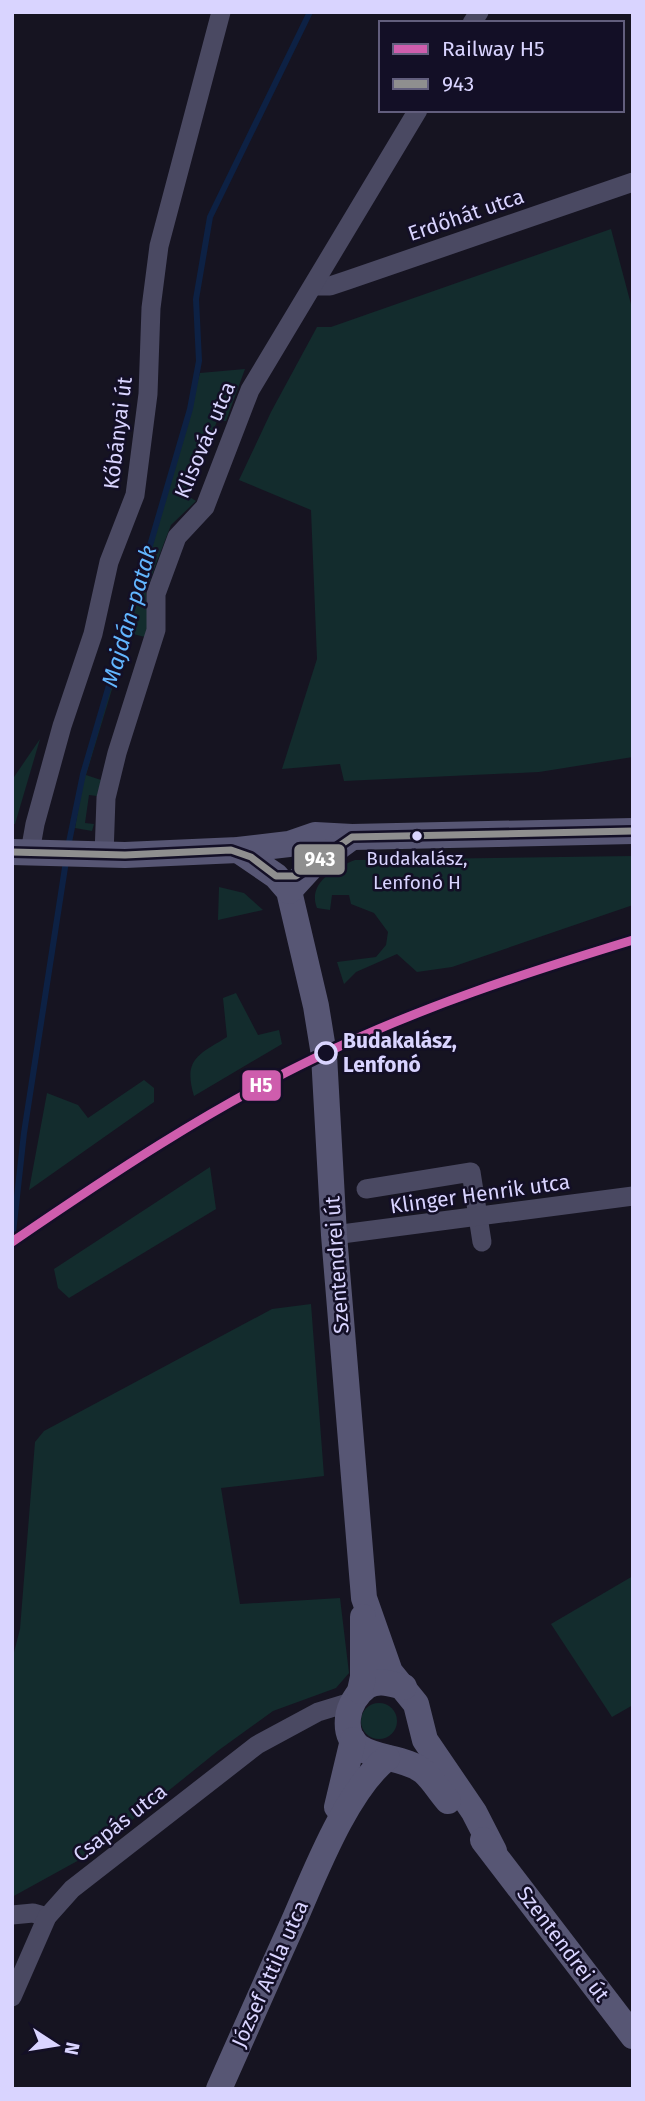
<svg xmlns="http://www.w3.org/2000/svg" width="645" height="2101" font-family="'Fira Sans',sans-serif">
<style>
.green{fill:#132c2d}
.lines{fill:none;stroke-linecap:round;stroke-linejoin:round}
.stream{stroke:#0d2144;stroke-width:6}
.minor{stroke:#4a4962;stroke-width:19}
.secondary{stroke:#575674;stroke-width:26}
.bus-1-casing{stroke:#130f26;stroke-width:12}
.bus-1{stroke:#8f8f8f;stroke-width:7}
.rail-1-casing{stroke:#130f26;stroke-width:14}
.rail-1{stroke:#ce5dad;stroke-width:9}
.bus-dot{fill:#d9d4ff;stroke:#130f26;stroke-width:2.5}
.stop-dot{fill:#130f26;stroke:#d9d4ff;stroke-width:3.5}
.labels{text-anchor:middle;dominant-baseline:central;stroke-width:5;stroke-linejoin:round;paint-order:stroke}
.bus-label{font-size:19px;fill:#d9d4ff;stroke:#130f26}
.street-label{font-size:21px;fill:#d9d4ff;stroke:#130f26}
.stop-label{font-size:21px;font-weight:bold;fill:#d9d4ff;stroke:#130f26;text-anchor:start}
.water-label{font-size:23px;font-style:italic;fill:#62b6ff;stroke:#130f26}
.line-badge{stroke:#130f26;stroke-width:2.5}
.badge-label{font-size:19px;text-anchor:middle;font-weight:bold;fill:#fff}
</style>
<rect width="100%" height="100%" fill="#161421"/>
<!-- green -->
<g class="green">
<polygon points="611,229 633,312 633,757 539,772 344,781 340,764 282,769 317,659 311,510 239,480 271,412 317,327 331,327"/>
<polygon points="245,369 226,421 217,421 188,496 196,501 171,525 156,564 146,592 148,625 145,637 129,633 86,775 101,780 97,796 89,795 85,823 94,824 92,831 75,828 84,775 200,373"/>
<polygon points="40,739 15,824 12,824 12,780"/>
<path d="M633,856v49l-181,62 -35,5 -20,-18 -41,18 -12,12 -7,-22 39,-5 10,-12 2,-13 -14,-19 -23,-9 -2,-9h-17l-2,15 -13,-2c-10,-25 18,-40 38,-48z"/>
<polygon points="219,887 244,893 263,910 218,920"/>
<path d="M236,993l22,42 21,-5 3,14 -88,52c-11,-37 4,-41 33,-59l-4,-39z"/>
<polygon points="144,1080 154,1088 154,1102 29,1190 47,1093 78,1105 88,1118"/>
<polygon points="210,1167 216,1209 69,1298 58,1288 54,1269"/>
<polygon points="311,1304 324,1476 221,1488 240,1604 340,1598 349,1673 336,1688 273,1711 219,1750 90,1854 12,1897 12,1660 20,1629 35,1442 44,1431 272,1309"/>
<polygon points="633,1576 633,1705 612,1717 551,1624"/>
<circle cx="379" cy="1721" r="18"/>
</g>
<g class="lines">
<!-- stream -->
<g class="stream">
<polyline points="68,847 83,774 190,409 199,361 196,299 210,217 310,12"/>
<polyline points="12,1242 24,1133 66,861"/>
</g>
<!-- minor -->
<g class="minor">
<polyline points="472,23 479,12"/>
<polyline points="314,286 330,286 348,280 633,182"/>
<polyline points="30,852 35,824 62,726 93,634 109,562 135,495 148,394 151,308 159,246 221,12"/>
<polyline points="104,855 106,798 117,753 156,630 156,594 177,537 205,507 250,390 418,110"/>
<polyline points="366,1189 471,1172 482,1242"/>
<polyline points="334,1235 633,1196"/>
<polyline points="12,1915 33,1913 47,1917"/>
<polyline points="12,1997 47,1917 72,1889 257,1745 318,1712 354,1701"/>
</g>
<!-- secondary -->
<g class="secondary">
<polyline points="238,850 276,876 289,891 316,1006 324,1055 334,1235 364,1598 390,1672 416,1704 425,1740 474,1812 494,1851"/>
<polyline points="12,852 125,855 238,850 289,844 315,835 352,837 633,831"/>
<polyline points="289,891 311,867 352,837"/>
<path d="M404,1687c-13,-3 -25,-8 -37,-1 -10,7 -18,20 -19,32 -5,46 52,33 76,54 9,8 16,20 24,29"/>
<polyline points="360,1691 363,1677 363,1617"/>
<polyline points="337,1807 353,1740"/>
<polyline points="483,1840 633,2036"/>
<path d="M219,2089c25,-56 49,-111 74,-166 22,-50 53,-132 94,-165"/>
</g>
<defs>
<polyline id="bus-1" points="12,852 125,855 231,850 251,857 276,876 296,876 352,837 633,831"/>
</defs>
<!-- bus-1 casing -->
<use href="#bus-1" class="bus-1-casing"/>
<!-- bus-1 -->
<use href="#bus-1" class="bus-1"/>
<defs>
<path id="rail-1" d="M12,1242c98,-67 197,-133 303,-184 102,-50 210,-85 318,-118"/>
</defs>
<!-- rail-1 casing -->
<use href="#rail-1" class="rail-1-casing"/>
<!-- rail-1 -->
<use href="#rail-1" class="rail-1"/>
</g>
<!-- markers -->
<circle class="bus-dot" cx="417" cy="836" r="6"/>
<circle class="stop-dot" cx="326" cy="1053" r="10"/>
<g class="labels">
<!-- bus labels -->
<g class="bus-label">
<text x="417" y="858">Budakalász,<tspan x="417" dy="24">Lenfonó H</tspan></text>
</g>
<!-- street labels -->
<g class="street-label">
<text transform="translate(466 215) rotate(-19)">Erdőhát utca</text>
<text transform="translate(118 433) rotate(-83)">Kőbányai út</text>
<text transform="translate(205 440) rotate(-67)">Klisovác utca</text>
<text transform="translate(480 1194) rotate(-8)">Klinger Henrik utca</text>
<text transform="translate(337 1265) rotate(-94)">Szentendrei út</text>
<text transform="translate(120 1823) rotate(-38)">Csapás utca</text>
<text transform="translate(563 1944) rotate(53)">Szentendrei út</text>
<text transform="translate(270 1974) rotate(-66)">József Attila utca</text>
</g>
<!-- stop labels -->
<g class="stop-label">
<text x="343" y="1041">Budakalász,<tspan x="343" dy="24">Lenfonó</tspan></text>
</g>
<!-- water labels -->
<g class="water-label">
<text transform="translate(129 616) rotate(-74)">Majdán-patak</text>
</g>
</g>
<g class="line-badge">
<rect x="293" y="843" width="53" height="33" rx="7" fill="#8f8f8f"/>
<rect x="241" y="1069" width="41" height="33" rx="7" fill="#ce5dad"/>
</g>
<g class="badge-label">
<text x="320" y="866">943</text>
<text x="261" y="1092">H5</text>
</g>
<!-- border -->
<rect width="645" height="2101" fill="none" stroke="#d9d4ff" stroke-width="28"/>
<!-- legend -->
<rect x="379" y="21" width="245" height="91" fill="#130f26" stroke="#625e7d" stroke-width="2"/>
<rect x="393" y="44" width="35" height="10" fill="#ce5dad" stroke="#625e7d" stroke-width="2"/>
<text x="442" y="56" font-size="21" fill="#d9d4ff">Railway H5</text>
<rect x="393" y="79" width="35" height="10" fill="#8f8f8f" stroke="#625e7d" stroke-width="2"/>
<text x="442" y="91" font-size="21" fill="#d9d4ff">943</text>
<!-- north arrow -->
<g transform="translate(56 2045) rotate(102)" stroke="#130f26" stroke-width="5" paint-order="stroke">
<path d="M0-5L12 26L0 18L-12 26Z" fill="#d9d4ff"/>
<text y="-10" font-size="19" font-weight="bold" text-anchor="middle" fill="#d9d4ff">N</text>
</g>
</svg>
